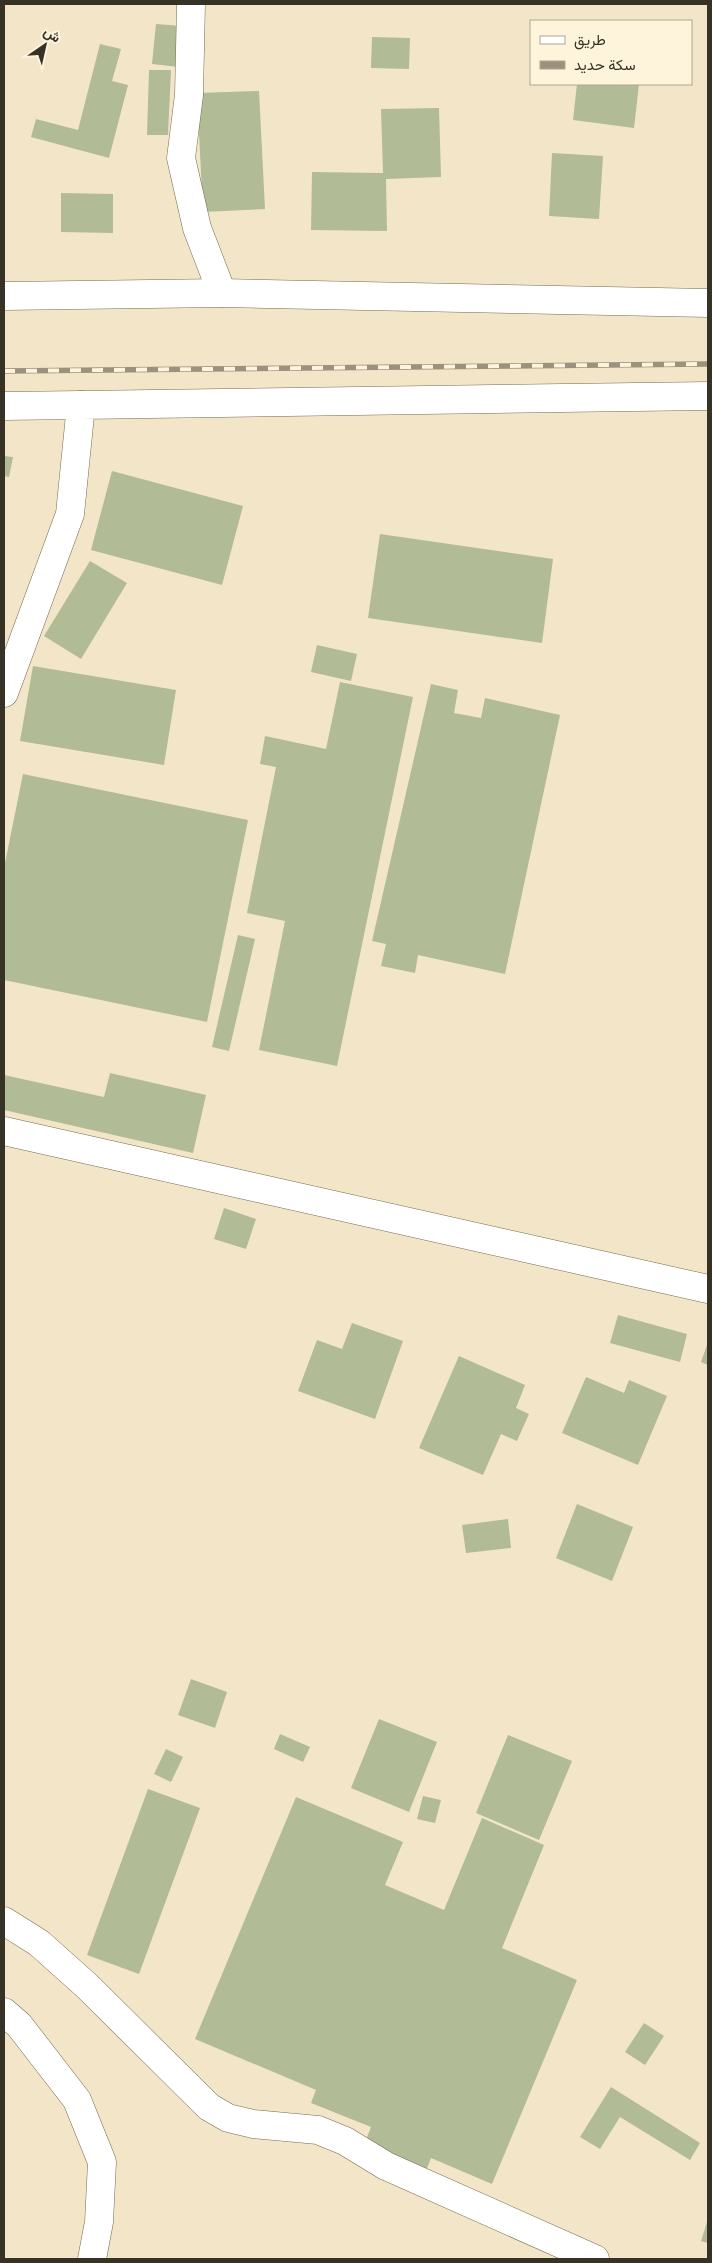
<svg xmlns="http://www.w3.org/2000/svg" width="712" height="2263" font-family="Overpass,Vazirmatn,sans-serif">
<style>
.building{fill:#b1bb95}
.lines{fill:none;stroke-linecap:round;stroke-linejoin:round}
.minor-casing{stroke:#766b4f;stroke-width:29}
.minor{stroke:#fff;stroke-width:28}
.rail-casing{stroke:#9b917c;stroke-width:5.5}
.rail{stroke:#fef4db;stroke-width:4;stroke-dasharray:11;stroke-linecap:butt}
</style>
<rect width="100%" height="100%" fill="#f3e6c8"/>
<!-- building -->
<g class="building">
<polygon points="156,24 182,26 179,67 152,64"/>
<polygon points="372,37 410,38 409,69 371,68"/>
<polygon points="100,44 121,49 112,81 128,85 109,158 31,137 36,119 78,130"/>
<polygon points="149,70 171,70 168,135 147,135"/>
<polygon points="577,84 639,84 634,128 573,120"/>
<polygon points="259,91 265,209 203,212 197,93"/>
<polygon points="439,108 441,177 386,179 387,231 311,230 312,172 383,173 381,109"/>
<polygon points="552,153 603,156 599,219 549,216"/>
<polygon points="61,193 113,194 113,233 61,232"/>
<polygon points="4,456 13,457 9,477 4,476"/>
<polygon points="112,471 243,506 222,585 91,550"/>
<polygon points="380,534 553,559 542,643 368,618"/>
<polygon points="90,561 127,583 81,659 44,636"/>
<polygon points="317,645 357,654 351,681 311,672"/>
<polygon points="33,666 176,690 164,765 20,741"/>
<polygon points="340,682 413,697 337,1066 259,1050 285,921 247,913 276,767 260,764 265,736 326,749"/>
<polygon points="431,684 458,690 454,713 481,718 485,698 560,715 505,974 418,955 415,973 381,966 386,944 372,941"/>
<polygon points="23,774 248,820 207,1022 4,980 4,868"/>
<polygon points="238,935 255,939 229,1051 212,1047"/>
<polygon points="110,1073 206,1095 193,1153 4,1110 4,1075 104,1097"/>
<polygon points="224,1208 256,1219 246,1249 214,1239"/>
<polygon points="618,1315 687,1334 680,1362 610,1343"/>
<polygon points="352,1323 403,1341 375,1419 298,1391 317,1340 342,1349"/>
<polygon points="708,1342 708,1365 701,1362"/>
<polygon points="459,1356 525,1385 516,1408 529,1414 517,1441 501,1434 483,1475 419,1448"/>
<polygon points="586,1377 624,1393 629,1380 667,1396 638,1465 562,1433"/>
<polygon points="577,1504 633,1527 612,1581 556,1558"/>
<polygon points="508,1519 511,1548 466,1553 462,1525"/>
<polygon points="191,1679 227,1692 215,1728 178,1715"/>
<polygon points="379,1719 437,1742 409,1812 351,1788"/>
<polygon points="280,1734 310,1747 303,1762 274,1749"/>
<polygon points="508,1735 572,1761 539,1840 476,1813"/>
<polygon points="166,1749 183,1757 171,1782 154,1774"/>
<polygon points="148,1789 200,1808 139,1974 87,1955"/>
<polygon points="423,1796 441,1800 435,1823 417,1819"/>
<polygon points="296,1797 403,1842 385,1885 444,1910 482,1818 544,1845 502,1948 577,1980 492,2184 431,2158 426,2171 364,2145 371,2127 311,2103 316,2090 195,2039"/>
<polygon points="644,2023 664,2036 645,2065 625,2052"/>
<polygon points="611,2087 700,2143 690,2160 620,2117 600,2149 580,2137"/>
<polygon points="708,2219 708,2243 701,2241"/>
</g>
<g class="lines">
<defs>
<g id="minor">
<polyline points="191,4 189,95 181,158 197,228 222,293"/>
<polyline points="4,296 222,293 708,303"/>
<polyline points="4,406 81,405"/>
<polyline points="4,693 70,514 81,405 708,396"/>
<polyline points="4,1131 708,1289"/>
<polyline points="4,1921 39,1943 87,1986 209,2107 228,2118 253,2124 318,2130 345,2141 386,2166 595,2259"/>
<polyline points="4,2012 19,2025 77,2100 102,2162 99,2222 92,2259"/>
</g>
</defs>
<!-- minor casing -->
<use href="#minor" class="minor-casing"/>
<!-- minor -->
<use href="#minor" class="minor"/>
<defs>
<polyline id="rail" points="4,371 708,364"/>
</defs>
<!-- rail casing -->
<use href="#rail" class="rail-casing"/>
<!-- rail -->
<use href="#rail" class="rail"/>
</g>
<!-- border -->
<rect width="712" height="2263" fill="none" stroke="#373226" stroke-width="10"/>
<!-- legend -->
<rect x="530" y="20" width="162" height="65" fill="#fef4db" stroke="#aea693"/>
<rect x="540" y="36" width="25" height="8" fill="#ffffff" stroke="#aea693"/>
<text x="574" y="45" font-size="15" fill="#373226">طريق</text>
<rect x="540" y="61" width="25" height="8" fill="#9b917c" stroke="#aea693"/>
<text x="574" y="70" font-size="15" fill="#373226">سكة حديد</text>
<!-- north arrow -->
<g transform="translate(45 45) rotate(34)" stroke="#fef4db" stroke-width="4" paint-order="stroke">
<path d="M0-4L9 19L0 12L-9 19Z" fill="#373226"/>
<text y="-8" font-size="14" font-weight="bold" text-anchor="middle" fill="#373226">ش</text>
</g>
</svg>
